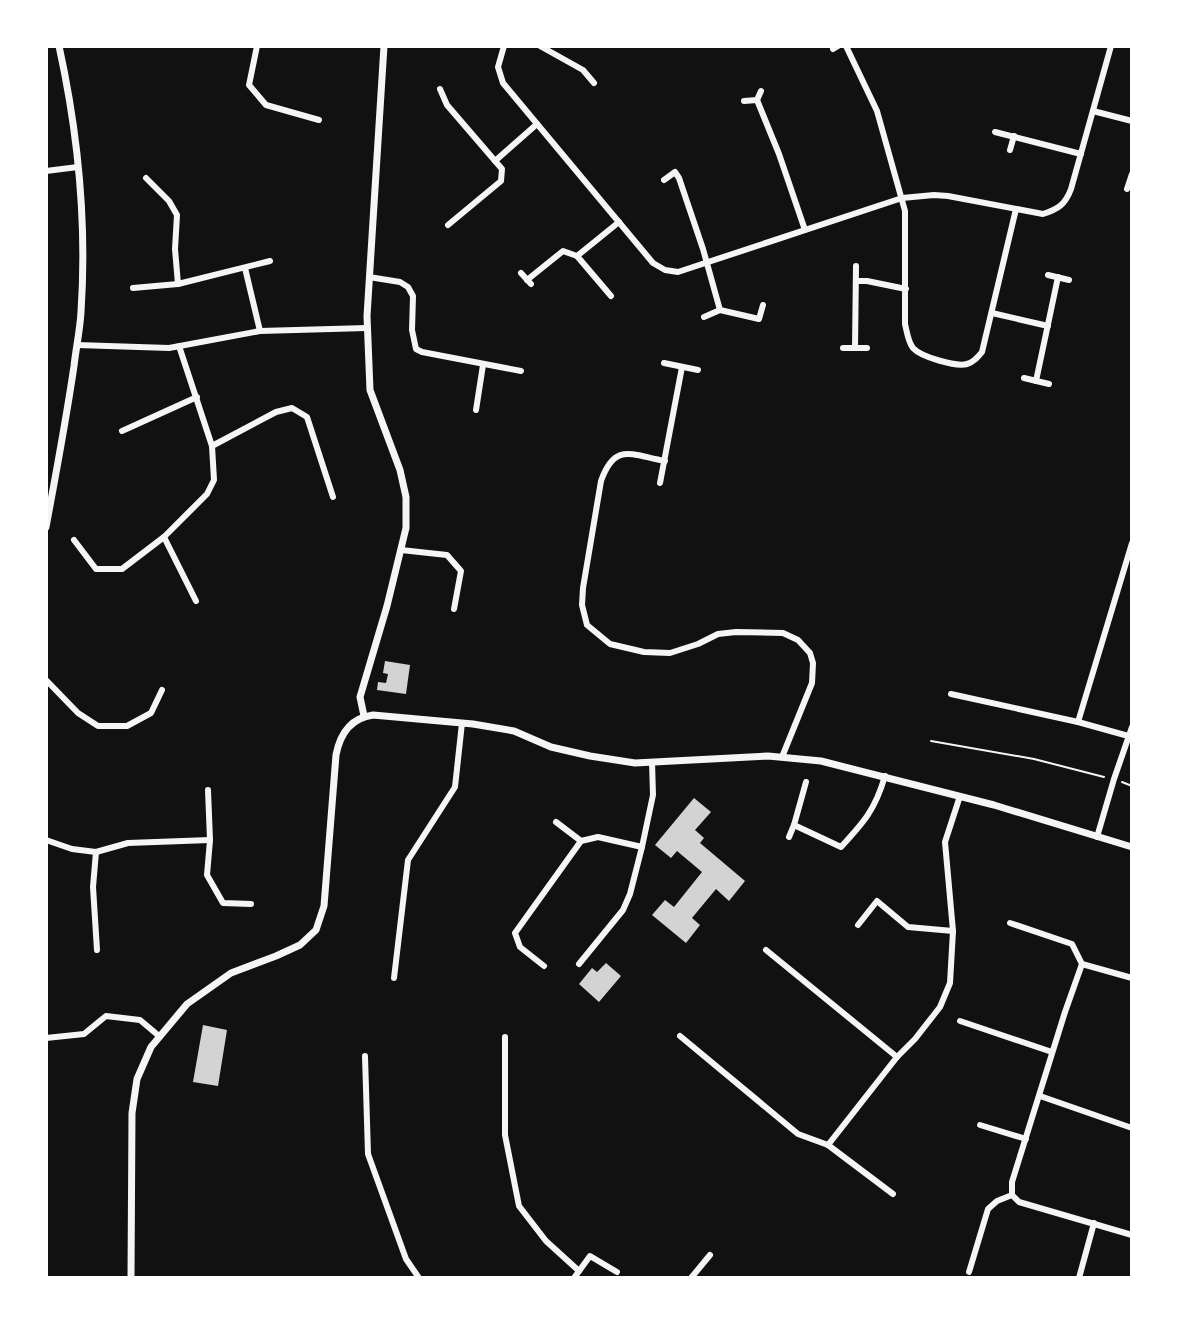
<svg xmlns="http://www.w3.org/2000/svg" width="1178" height="1324" font-family="'IBM Plex Serif',serif">
<style>
.building{fill:#d3d3d3}
.lines{fill:none;stroke-linecap:round;stroke-linejoin:round}
.path{stroke:#f5f5f5;stroke-width:2}
.minor{stroke:#f5f5f5;stroke-width:6}
.tertiary{stroke:#f5f5f5;stroke-width:7}
</style>
<rect width="100%" height="100%" fill="#111"/>
<!-- building -->
<g class="building">
<polygon points="385,661 410,665 406,694 377,690 378,682 386,683 388,674 383,673"/>
<polygon points="694,798 711,812 695,830 704,838 700,843 745,881 729,901 716,889 692,918 700,925 686,943 652,915 665,900 674,907 702,872 677,851 671,858 655,845"/>
<polygon points="606,963 621,976 599,1002 579,984 592,968 597,972"/>
<polygon points="203,1025 227,1030 218,1086 193,1082"/>
</g>
<g class="lines">
<!-- path -->
<g class="path">
<polyline points="931,741 1034,759 1104,777"/>
<polyline points="1122,782 1132,786"/>
</g>
<!-- minor -->
<g class="minor">
<polyline points="257,46 249,85 266,105 319,120"/>
<path d="M504,46l-6,21 5,16 150,180 12,7 13,2 224,-74 32,-3 14,1 95,18c15,-5 22,-9 28,-25l40,-143"/>
<polyline points="540,46 583,70 594,83"/>
<path d="M846,46l31,65 28,100v113c2,8 3,18 8,24 8,9 43,19 54,16 7,-2 11,-7 15,-12l34,-143"/>
<polyline points="833,49 838,46"/>
<polyline points="440,89 447,105 502,169 501,181 448,225"/>
<polyline points="757,100 779,154 805,230"/>
<polyline points="744,101 757,100 761,91"/>
<polyline points="1093,111 1132,121"/>
<polyline points="995,132 1081,154"/>
<polyline points="1010,150 1014,136"/>
<polyline points="495,161 537,124"/>
<polyline points="46,171 78,167"/>
<polyline points="146,178 169,201 177,215 175,249 178,284"/>
<polyline points="664,180 675,172 679,178 703,249 720,310 759,319 763,305"/>
<polyline points="1127,189 1132,174"/>
<polyline points="577,256 611,296"/>
<polyline points="245,268 260,331"/>
<polyline points="521,273 531,284"/>
<polyline points="1048,275 1069,280"/>
<polyline points="369,277 400,282 408,287 413,296 412,330 416,349 422,352 521,371"/>
<polyline points="527,280 563,251 577,256 619,222"/>
<polyline points="856,281 867,281 906,289"/>
<polyline points="133,288 178,284 270,261"/>
<polyline points="992,313 1048,326"/>
<polyline points="704,317 720,310"/>
<polyline points="77,345 169,348 260,331 367,328"/>
<polyline points="843,348 867,348"/>
<polyline points="855,348 856,266"/>
<polyline points="664,363 698,370"/>
<polyline points="1024,378 1049,384"/>
<polyline points="1036,381 1058,277"/>
<polyline points="476,410 483,365"/>
<polyline points="122,431 197,397"/>
<polyline points="212,446 276,412 292,408 307,417 333,497"/>
<path d="M665,461c-34,-6 -50,-19 -64,20l-18,107 -1,17 5,20 23,19 34,8 26,1 28,-9 20,-10 18,-2 47,1 15,7 12,13 3,10 -1,20 -30,74"/>
<polyline points="660,483 682,367"/>
<polyline points="164,537 196,601"/>
<polyline points="74,540 96,569 122,569 164,537 207,494 214,480 212,446 179,346"/>
<polyline points="401,550 447,555 461,571 454,609"/>
<polyline points="46,680 78,713 98,726 127,726 151,713 162,690"/>
<polyline points="951,694 1078,722 1132,737"/>
<polyline points="1078,722 1132,543"/>
<path d="M806,782l-12,43 47,22c23,-25 34,-37 44,-71"/>
<polyline points="208,790 210,840 207,875 223,903 251,904"/>
<polyline points="556,822 581,841"/>
<polyline points="789,837 794,825"/>
<polyline points="1097,837 1114,779 1132,727"/>
<polyline points="46,840 72,849 96,852 128,843 210,840"/>
<polyline points="96,852 93,887 97,950"/>
<polyline points="1010,923 1072,944 1082,964 1132,978"/>
<polyline points="858,925 877,901 908,927 953,931"/>
<polyline points="766,950 897,1057"/>
<polyline points="579,964 623,910 630,894 642,847"/>
<polyline points="544,966 520,947 515,933 581,841 598,837 642,847 653,795 652,762"/>
<polyline points="394,978 408,860 455,787 462,723"/>
<polyline points="960,1021 1052,1052"/>
<polyline points="680,1036 798,1134 828,1145 897,1057 915,1039 933,1016 940,1007 950,983 953,931 945,842 960,796"/>
<polyline points="505,1037 505,1135 519,1206 546,1241 579,1271"/>
<polyline points="46,1038 84,1034 106,1016 140,1020 159,1036"/>
<polyline points="365,1056 368,1154 406,1259 419,1278"/>
<polyline points="1040,1096 1132,1128"/>
<polyline points="980,1125 1026,1139"/>
<polyline points="828,1145 893,1194"/>
<polyline points="1012,1195 1019,1202 1132,1235"/>
<polyline points="969,1272 988,1209 997,1201 1012,1195 1012,1182 1065,1012 1082,964"/>
<polyline points="574,1278 590,1256 617,1272"/>
<polyline points="691,1278 710,1255"/>
<polyline points="1079,1278 1094,1223"/>
</g>
<!-- tertiary -->
<g class="tertiary">
<path d="M46,527c10,-53 20,-107 28,-161 2,-18 6,-36 7,-54 6,-89 -3,-179 -22,-266"/>
<polyline points="364,716 360,697 387,606 406,528 406,497 400,470 370,390 367,316 384,46"/>
<path d="M131,1278l1,-165 5,-34 14,-32 36,-43 44,-31 45,-17 24,-11 16,-15 8,-24 12,-151c4,-21 15,-37 37,-40l100,9 41,7 37,16 39,9 45,7 133,-7 53,5 173,44 138,42"/>
</g>
</g>
<!-- border -->
<rect width="1178" height="1324" fill="none" stroke="#ffffff" stroke-width="96"/>
</svg>
